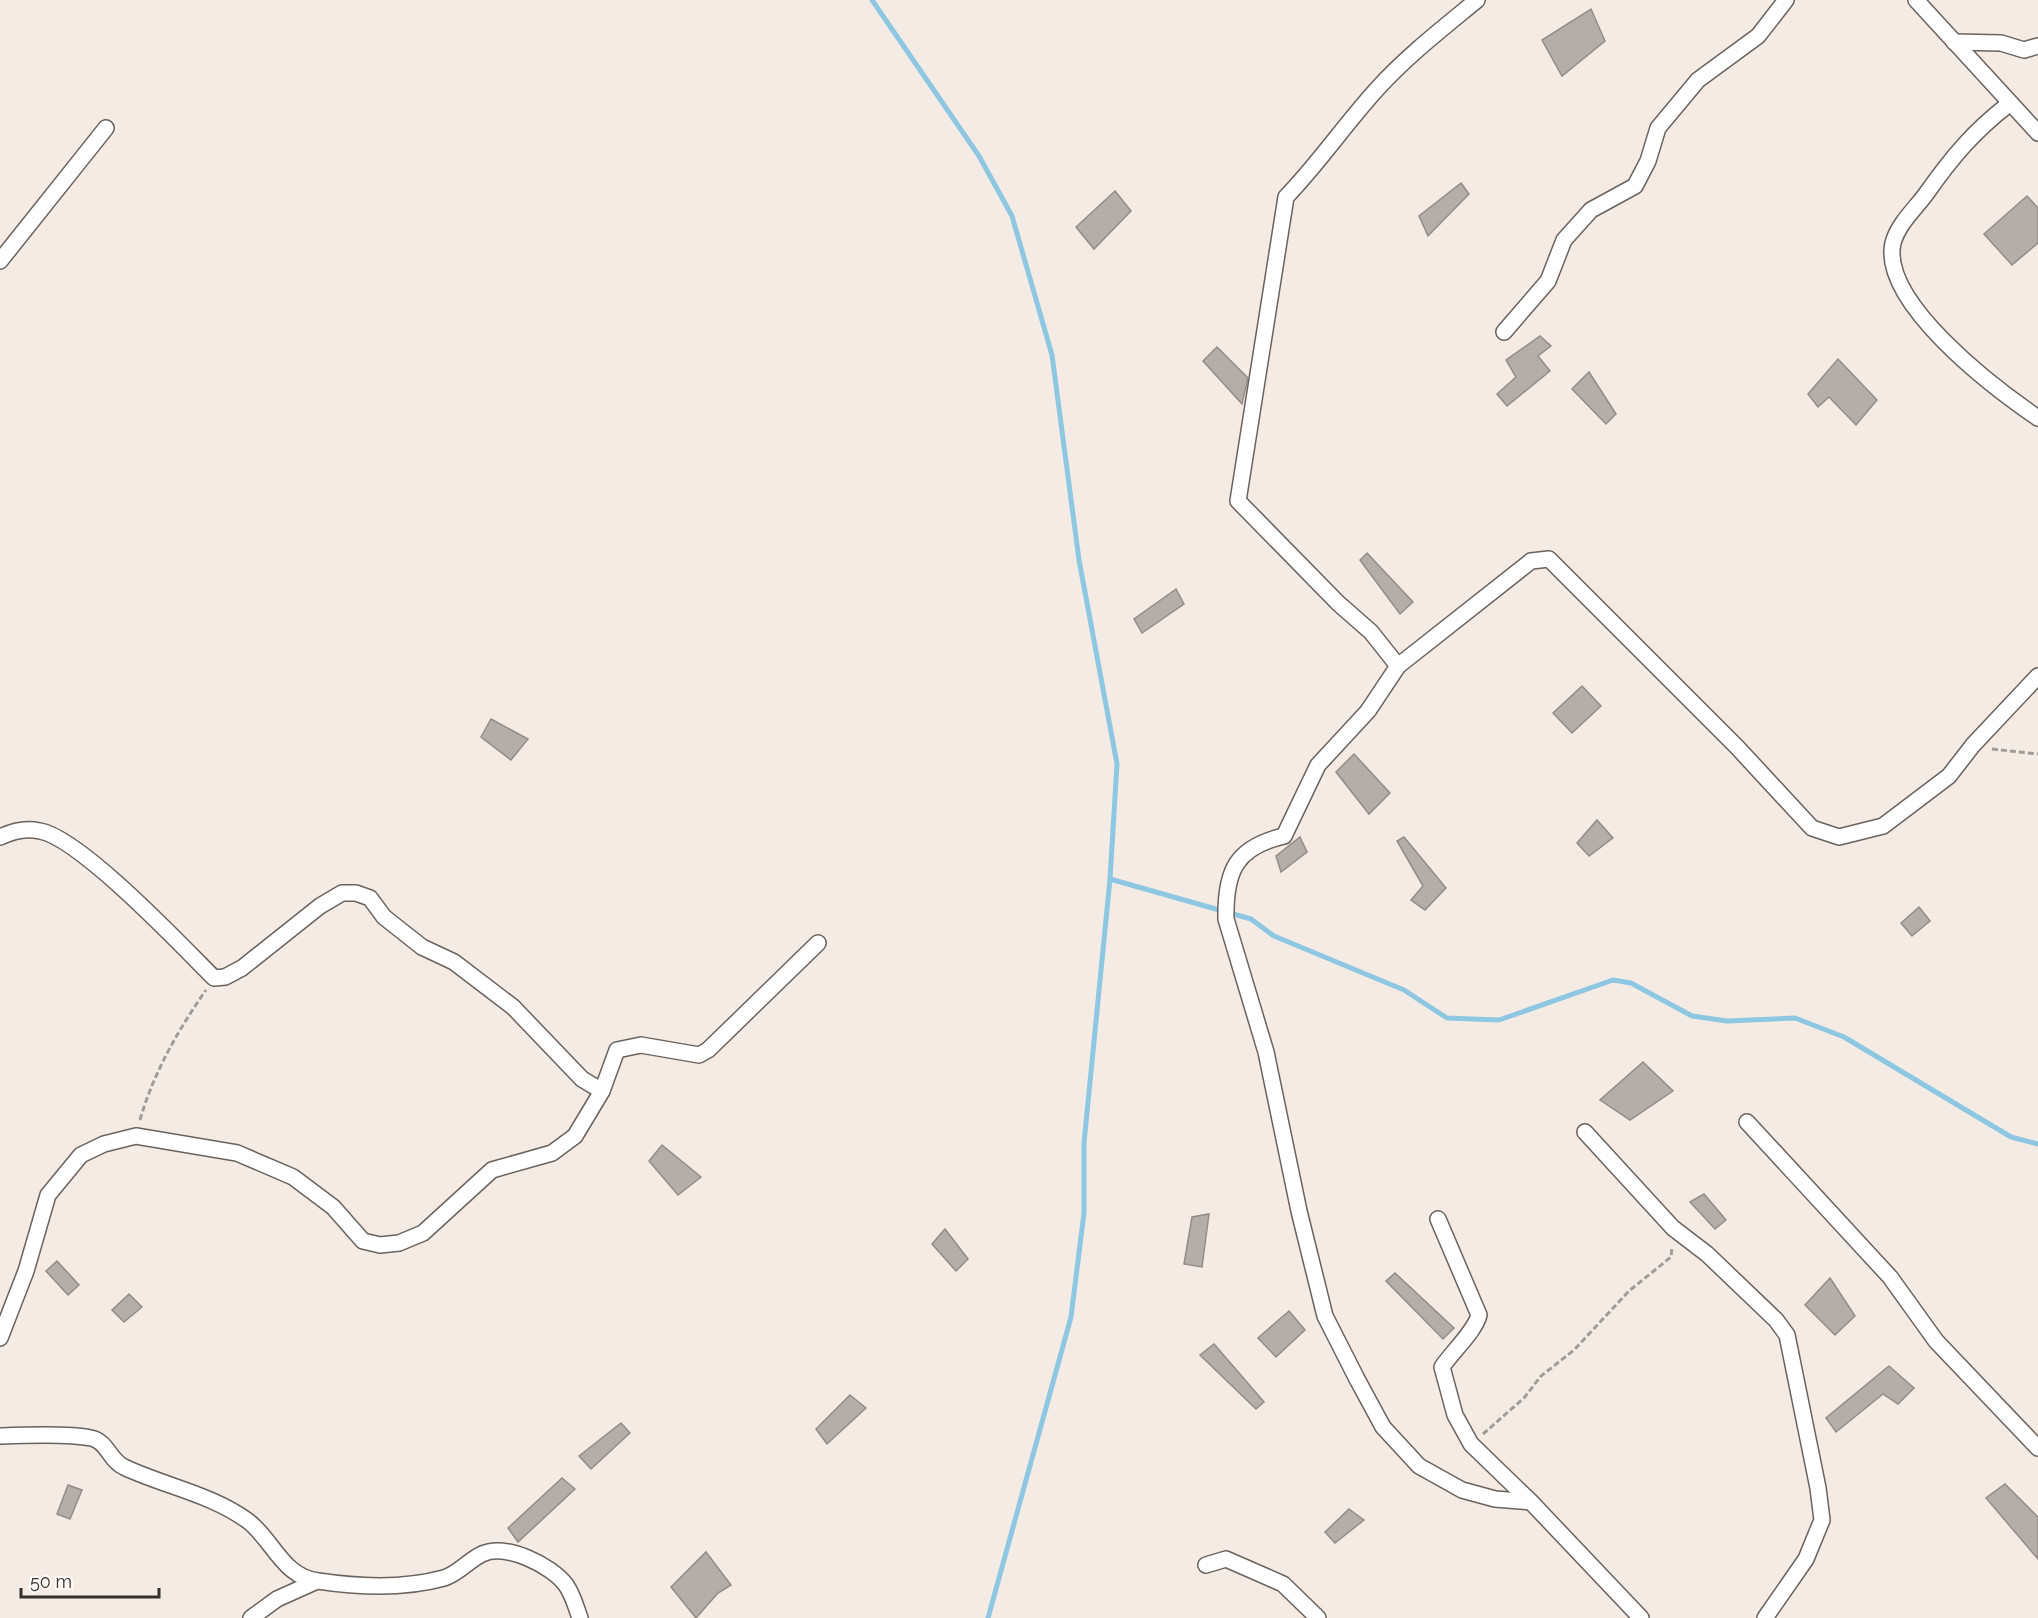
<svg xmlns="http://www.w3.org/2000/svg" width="2038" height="1618" font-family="Raleway,sans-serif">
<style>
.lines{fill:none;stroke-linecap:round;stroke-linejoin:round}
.stream{stroke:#8ec7e2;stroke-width:5}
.building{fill:#b5ada8;stroke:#948c87;stroke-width:1.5}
.street-casing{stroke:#69625d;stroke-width:18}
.path{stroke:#a29c97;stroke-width:3;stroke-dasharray:6 3;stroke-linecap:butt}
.street{stroke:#fff;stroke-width:15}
</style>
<rect width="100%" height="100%" fill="#f4ebe5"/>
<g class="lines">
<!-- stream -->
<g class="stream">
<polyline points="872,0 979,156 1012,216 1052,355 1079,560 1117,764 1110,879 1084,1143 1084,1213 1071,1317 988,1618"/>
<polyline points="1110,879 1251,919 1274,936 1404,990 1447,1018 1499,1020 1613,980 1631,983 1692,1016 1727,1021 1795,1018 1844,1037 2011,1137 2038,1144"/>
</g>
</g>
<!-- building -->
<g class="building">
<polygon points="1591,9 1605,41 1562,76 1542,40"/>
<polygon points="1461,183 1469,194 1428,236 1419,216"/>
<polygon points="1115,191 1131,211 1094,249 1076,227"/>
<polygon points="2027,196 2038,208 2038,243 2012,265 1984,234"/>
<polygon points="1540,336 1551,346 1538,356 1550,371 1507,406 1497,394 1516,377 1506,360"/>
<polygon points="1217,347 1248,378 1242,404 1203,361"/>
<polygon points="1838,359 1877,400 1856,425 1829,397 1818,407 1808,394"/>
<polygon points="1589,372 1616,414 1606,424 1572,389"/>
<polygon points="1367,553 1413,602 1400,614 1360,560"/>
<polygon points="1176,589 1184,604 1142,633 1134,619"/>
<polygon points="1582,686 1601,706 1572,733 1553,713"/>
<polygon points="491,719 528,739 511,760 481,737"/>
<polygon points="1354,754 1390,793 1369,814 1336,772"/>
<polygon points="1597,820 1613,838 1589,856 1577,843"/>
<polygon points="1300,837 1307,852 1281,872 1276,856"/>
<polygon points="1404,837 1446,888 1425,910 1411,900 1423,886 1397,841"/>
<polygon points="1919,907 1930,921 1912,936 1901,923"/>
<polygon points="1643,1062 1673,1091 1630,1120 1600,1100"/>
<polygon points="662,1145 701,1177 678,1195 649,1161"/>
<polygon points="1704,1194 1726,1220 1715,1229 1690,1202"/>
<polygon points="1209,1214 1202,1267 1184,1264 1192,1217"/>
<polygon points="945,1229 968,1259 956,1271 932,1244"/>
<polygon points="57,1261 79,1285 68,1295 46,1271"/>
<polygon points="1395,1273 1454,1328 1443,1339 1386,1281"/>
<polygon points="1830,1278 1855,1316 1835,1335 1805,1305"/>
<polygon points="129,1294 142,1307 124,1322 112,1310"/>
<polygon points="1289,1311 1305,1330 1276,1357 1258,1338"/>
<polygon points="1214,1344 1264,1402 1256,1409 1200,1355"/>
<polygon points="1889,1366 1914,1388 1898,1404 1883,1394 1836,1432 1826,1418"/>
<polygon points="850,1395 866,1408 827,1444 816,1429"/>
<polygon points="621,1423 630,1433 591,1469 579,1456"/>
<polygon points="562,1478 575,1489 518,1542 508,1528"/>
<polygon points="2005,1484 2038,1517 2038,1559 1986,1498"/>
<polygon points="68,1485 82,1490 70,1519 57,1514"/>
<polygon points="1349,1509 1364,1520 1335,1543 1325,1532"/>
<polygon points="706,1552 731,1585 718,1593 696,1618 671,1587"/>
</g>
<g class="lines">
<defs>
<g id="street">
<polyline points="1916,0 2038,133"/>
<polyline points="1954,42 2001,43 2024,50 2038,46"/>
<path d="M2009,104c-35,27 -57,53 -83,90 -11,15 -28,30 -33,49 -13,59 101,145 145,175"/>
<polyline points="0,261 106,128"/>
<polyline points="1504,332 1548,281 1564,240 1591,210 1635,186 1648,161 1658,128 1698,80 1758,36 1786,0"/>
<path d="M1398,666l-27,-34 -33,-29 -100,-102 48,-304c33,-34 59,-73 92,-109 29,-32 65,-60 99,-88"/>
<path d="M0,837c14,-6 25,-9 40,-6 40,7 141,114 174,147l11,-1 17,-9 78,-62 22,-13h14l14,5 14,19 38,30 32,15 59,45 69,72 20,12"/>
<polyline points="1747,1122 1890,1277 1936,1341 2038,1448"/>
<polyline points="1585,1132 1673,1228 1707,1254 1776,1320 1787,1335 1818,1488 1822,1520 1806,1559 1765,1618"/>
<path d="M1438,1219l41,96c-4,16 -26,36 -37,52l13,48 16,29 60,58 110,116"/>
<polyline points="0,1338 26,1271 48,1195 81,1155 104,1144 136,1136 237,1153 293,1177 333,1207 363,1241 380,1245 399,1243 423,1233 492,1170 552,1153 575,1136 602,1091 617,1050 641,1045 699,1055 708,1050 818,943"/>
<path d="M0,1436c24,-1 68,-3 91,2 16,3 19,23 33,29 40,19 87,27 124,54 25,19 35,56 70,60 40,6 86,8 126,-3 14,-4 25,-18 38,-24 24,-11 69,11 84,31 7,10 10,22 14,33"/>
<path d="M1531,1502l-36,-3 -33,-9 -43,-24 -36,-39 -26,-48 -32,-63 -26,-105 -33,-159 -40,-133c-1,-48 10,-72 58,-83l34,-71 50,-54 30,-45 133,-105 18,-2 188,188 75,81 27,9 44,-11 66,-50 24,-31 65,-69"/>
<polyline points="1206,1565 1226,1559 1283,1584 1318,1618"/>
<polyline points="251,1618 277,1599 317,1581"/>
</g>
</defs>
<!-- street casing -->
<use href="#street" class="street-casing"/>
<!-- path -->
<g class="path">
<polyline points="1992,749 2038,754"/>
<path d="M140,1120c13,-46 38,-90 66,-130"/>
<polyline points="1483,1434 1524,1398 1541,1376 1574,1350 1629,1291 1671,1257 1672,1247"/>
</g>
<!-- street -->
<use href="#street" class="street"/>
</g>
<!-- scale -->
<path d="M21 1588v9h138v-9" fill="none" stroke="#33302d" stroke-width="3"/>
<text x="30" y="1588" font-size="18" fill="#33302d" stroke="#fef9f5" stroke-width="4.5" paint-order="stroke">50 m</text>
</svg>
